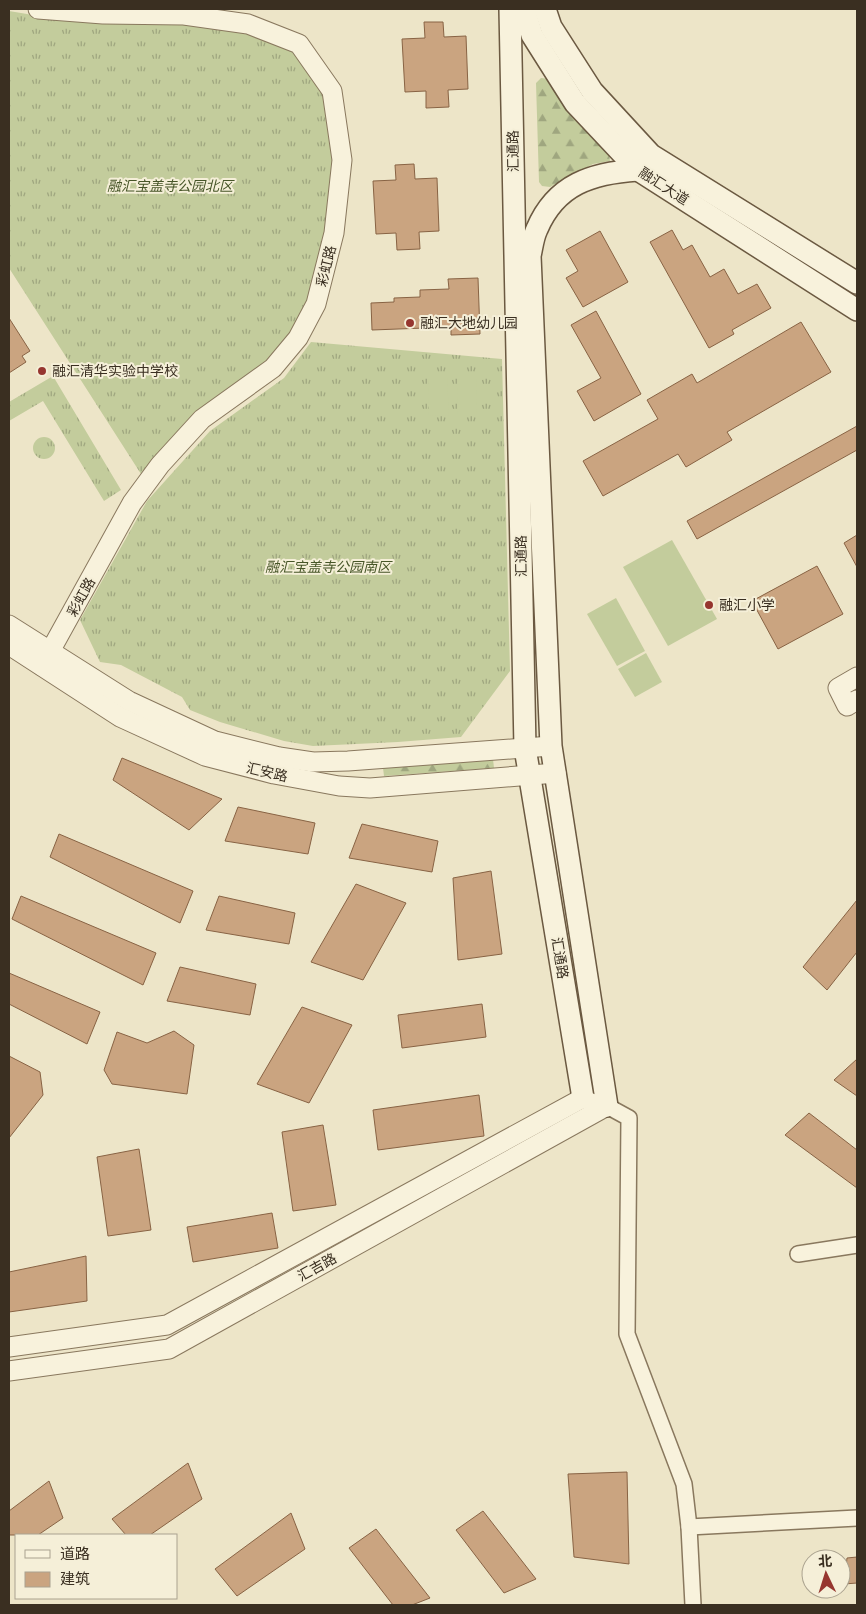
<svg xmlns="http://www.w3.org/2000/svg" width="866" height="1614" font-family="Lora,'Noto Sans SC',serif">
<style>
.grass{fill:url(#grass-tufts)}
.forest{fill:url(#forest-firs)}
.garden{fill:#c3cc9c}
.building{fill:#caa480;stroke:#886344}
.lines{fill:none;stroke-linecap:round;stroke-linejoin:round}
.minor-casing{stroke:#89785e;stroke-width:18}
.tertiary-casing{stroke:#89785e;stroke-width:21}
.secondary-casing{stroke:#6b5941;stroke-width:24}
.minor{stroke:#f8f2dc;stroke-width:15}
.tertiary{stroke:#f8f2dc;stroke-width:19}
.secondary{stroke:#f8f2dc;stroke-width:21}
.poi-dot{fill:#96362f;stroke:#f5efd8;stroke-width:2}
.labels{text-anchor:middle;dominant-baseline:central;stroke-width:4;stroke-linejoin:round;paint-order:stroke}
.street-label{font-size:14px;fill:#3a2f21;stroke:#f5efd8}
.park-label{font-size:14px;font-style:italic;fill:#475628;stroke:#f5efd8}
.poi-label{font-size:14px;fill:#3a2f21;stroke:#f5efd8;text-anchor:start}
</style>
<defs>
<pattern id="grass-tufts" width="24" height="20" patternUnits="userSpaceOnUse" patternTransform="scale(1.25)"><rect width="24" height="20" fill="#c3cc9c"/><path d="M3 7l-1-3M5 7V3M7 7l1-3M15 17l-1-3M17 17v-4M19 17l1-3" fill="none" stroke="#9fa67f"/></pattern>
<pattern id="forest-firs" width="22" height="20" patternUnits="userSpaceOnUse" patternTransform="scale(1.25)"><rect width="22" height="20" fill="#c3cc9c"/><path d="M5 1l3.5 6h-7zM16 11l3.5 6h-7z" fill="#9fa67f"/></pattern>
</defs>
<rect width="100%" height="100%" fill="#ede5c8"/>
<!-- grass -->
<g class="grass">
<polygon points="9,11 39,16 183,23 245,30 292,49 326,93 336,159 327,231 309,299 294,333 268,361 197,413 141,474 9,268"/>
<polygon points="311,342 502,359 510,671 461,737 398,742 313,746 284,741 220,722 190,710 182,697 121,665 100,662 80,620 147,501 210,431 284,378"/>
<polygon points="53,376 121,490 104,501 43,401 9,421 9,402"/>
<circle cx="44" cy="448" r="11"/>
</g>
<!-- forest -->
<g class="forest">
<polygon points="541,78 550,79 609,153 610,161 593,164 550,187 542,186 539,182 536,83"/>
<polygon points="493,759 494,768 384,776 383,768"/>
</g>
<!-- garden -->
<g class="garden">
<polygon points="428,378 447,378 449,415 429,416"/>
<polygon points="457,378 476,378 477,415 458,415"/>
<polygon points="672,540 717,619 668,646 623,567"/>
<polygon points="616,598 645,651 617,666 587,614"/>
<polygon points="646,653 662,682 635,697 618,669"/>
</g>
<!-- building -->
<g class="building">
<polygon points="424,22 443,22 444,37 466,36 468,89 448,90 449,107 426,108 426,91 405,92 402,39 425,38"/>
<polygon points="414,164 415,179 437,178 439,231 419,232 420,249 397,250 396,233 376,234 373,181 396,180 395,165"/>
<polygon points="672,230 683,250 692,245 710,277 724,269 738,294 757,284 771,308 732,330 734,334 709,348 650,242"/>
<polygon points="600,231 628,282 583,307 566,278 578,271 566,250"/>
<polygon points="478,278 480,334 451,335 451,327 372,330 371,303 394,302 394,298 420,297 420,290 449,289 448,279"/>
<polygon points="596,311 641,394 594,421 577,391 601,378 571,325"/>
<polygon points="9,318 30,351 22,356 26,362 9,373"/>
<polygon points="801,322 831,372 727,432 732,440 686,467 678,454 603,496 583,461 658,419 647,400 692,374 697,383"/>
<polygon points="857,426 857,450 697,539 687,521"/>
<polygon points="857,535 857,567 844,543"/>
<polygon points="817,566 843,614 778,649 752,601"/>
<polygon points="122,758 222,799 189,830 113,780"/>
<polygon points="238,807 315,823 308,854 225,841"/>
<polygon points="362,824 438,841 432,872 349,858"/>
<polygon points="59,834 193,891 180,923 50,857"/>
<polygon points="491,871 502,954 458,960 453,878"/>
<polygon points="356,884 406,903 363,980 311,962"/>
<polygon points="21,896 156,953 143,985 12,919"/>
<polygon points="219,896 295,913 289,944 206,930"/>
<polygon points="857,900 857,952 827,990 803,967"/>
<polygon points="180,967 256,984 250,1015 167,1001"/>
<polygon points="9,973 100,1012 87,1044 9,1004"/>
<polygon points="482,1004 486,1037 402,1048 398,1015"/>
<polygon points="302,1007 352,1025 309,1103 257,1084"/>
<polygon points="174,1031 194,1045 187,1094 112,1084 104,1070 117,1032 147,1043"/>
<polygon points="9,1056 40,1072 43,1095 9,1138"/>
<polygon points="857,1059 857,1096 834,1080"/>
<polygon points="479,1095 484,1136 378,1150 373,1110"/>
<polygon points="809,1113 857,1150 857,1188 785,1135"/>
<polygon points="323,1125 336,1205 293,1211 282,1132"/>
<polygon points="139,1149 151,1230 108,1236 97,1157"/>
<polygon points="272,1213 278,1248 193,1262 187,1227"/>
<polygon points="86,1256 87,1301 9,1312 9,1272"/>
<polygon points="188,1463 202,1499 150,1535 126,1535 112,1519"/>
<polygon points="627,1472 629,1564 574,1557 568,1474"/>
<polygon points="49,1481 63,1518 38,1535 9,1535 9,1511"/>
<polygon points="483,1511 536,1579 504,1593 456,1530"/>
<polygon points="291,1513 305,1549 237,1596 215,1569"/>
<polygon points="376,1529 430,1598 412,1605 393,1605 349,1548"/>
<polygon points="857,1557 857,1583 844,1584 847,1558"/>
</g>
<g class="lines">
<defs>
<g id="minor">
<polyline points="583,1098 607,1106 629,1118 627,1334 684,1484 689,1527 693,1605"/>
<polyline points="798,1254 857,1245"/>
<polyline points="689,1527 857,1518"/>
</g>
<g id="tertiary">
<polyline points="38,9 103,14 184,15 248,24 299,44 332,91 342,160 334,233 316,304 298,338 273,368 202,419 160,465 132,503 42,666"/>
<polyline points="9,625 129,701 215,741 279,757 313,762 348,761 551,746"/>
<polyline points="9,645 120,717 205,756 274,774 339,786 370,788 556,773"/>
<polyline points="857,677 838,688 847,706 857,700"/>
<polyline points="9,1347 167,1325 583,1098"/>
<polyline points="9,1371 169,1349 607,1106"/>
</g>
<g id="secondary">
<polyline points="510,9 525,748 583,1098"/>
<polyline points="524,9 532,35 575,103 638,170 857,310"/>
<polyline points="545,9 551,27 592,91 651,155 857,283"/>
<path d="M607,1106l-56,-360 -21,-490c2,-9 3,-19 7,-27 19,-45 55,-56 101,-59"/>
</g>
</defs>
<!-- minor casing -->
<use href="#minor" class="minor-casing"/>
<!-- tertiary casing -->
<use href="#tertiary" class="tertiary-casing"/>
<!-- secondary casing -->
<use href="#secondary" class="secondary-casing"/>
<!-- minor -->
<use href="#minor" class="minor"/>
<!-- tertiary -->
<use href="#tertiary" class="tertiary"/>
<!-- secondary -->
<use href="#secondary" class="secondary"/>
</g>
<!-- markers -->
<g class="poi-dot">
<circle cx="410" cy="323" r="5"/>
<circle cx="42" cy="371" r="5"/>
<circle cx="709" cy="605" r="5"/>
</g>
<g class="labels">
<!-- street labels -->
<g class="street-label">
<text transform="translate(513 151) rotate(-91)">汇通路</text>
<text transform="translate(664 186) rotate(33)">融汇大道</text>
<text transform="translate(326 266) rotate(-76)">彩虹路</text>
<text transform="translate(521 556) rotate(-91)">汇通路</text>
<text transform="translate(81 597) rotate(-61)">彩虹路</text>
<text transform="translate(267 772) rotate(13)">汇安路</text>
<text transform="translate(560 958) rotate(81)">汇通路</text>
<text transform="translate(317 1267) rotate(-29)">汇吉路</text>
</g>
<!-- park labels -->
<g class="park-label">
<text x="170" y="186">融汇宝盖寺公园北区</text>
<text x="328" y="567">融汇宝盖寺公园南区</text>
</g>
<!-- poi labels -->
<g class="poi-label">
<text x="420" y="323">融汇大地幼儿园</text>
<text x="52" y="371">融汇清华实验中学校</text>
<text x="719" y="605">融汇小学</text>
</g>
</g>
<!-- border -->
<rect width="866" height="1614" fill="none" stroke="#3a2f21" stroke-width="20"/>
<!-- legend -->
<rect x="15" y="1534" width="162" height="65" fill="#f5efd8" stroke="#aaa28f"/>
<rect x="25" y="1550" width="25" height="8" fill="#f8f2dc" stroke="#aaa28f"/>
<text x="60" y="1559" font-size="15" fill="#3a2f21">道路</text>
<rect x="25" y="1572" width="25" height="15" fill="#caa480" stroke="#aaa28f"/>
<text x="60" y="1584" font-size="15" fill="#3a2f21">建筑</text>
<!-- north arrow -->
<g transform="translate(826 1574) rotate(356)"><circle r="24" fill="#f5efd8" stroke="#aaa28f"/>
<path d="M0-4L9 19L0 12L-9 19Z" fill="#96362f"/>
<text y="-8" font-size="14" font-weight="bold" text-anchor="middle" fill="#3a2f21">北</text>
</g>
</svg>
